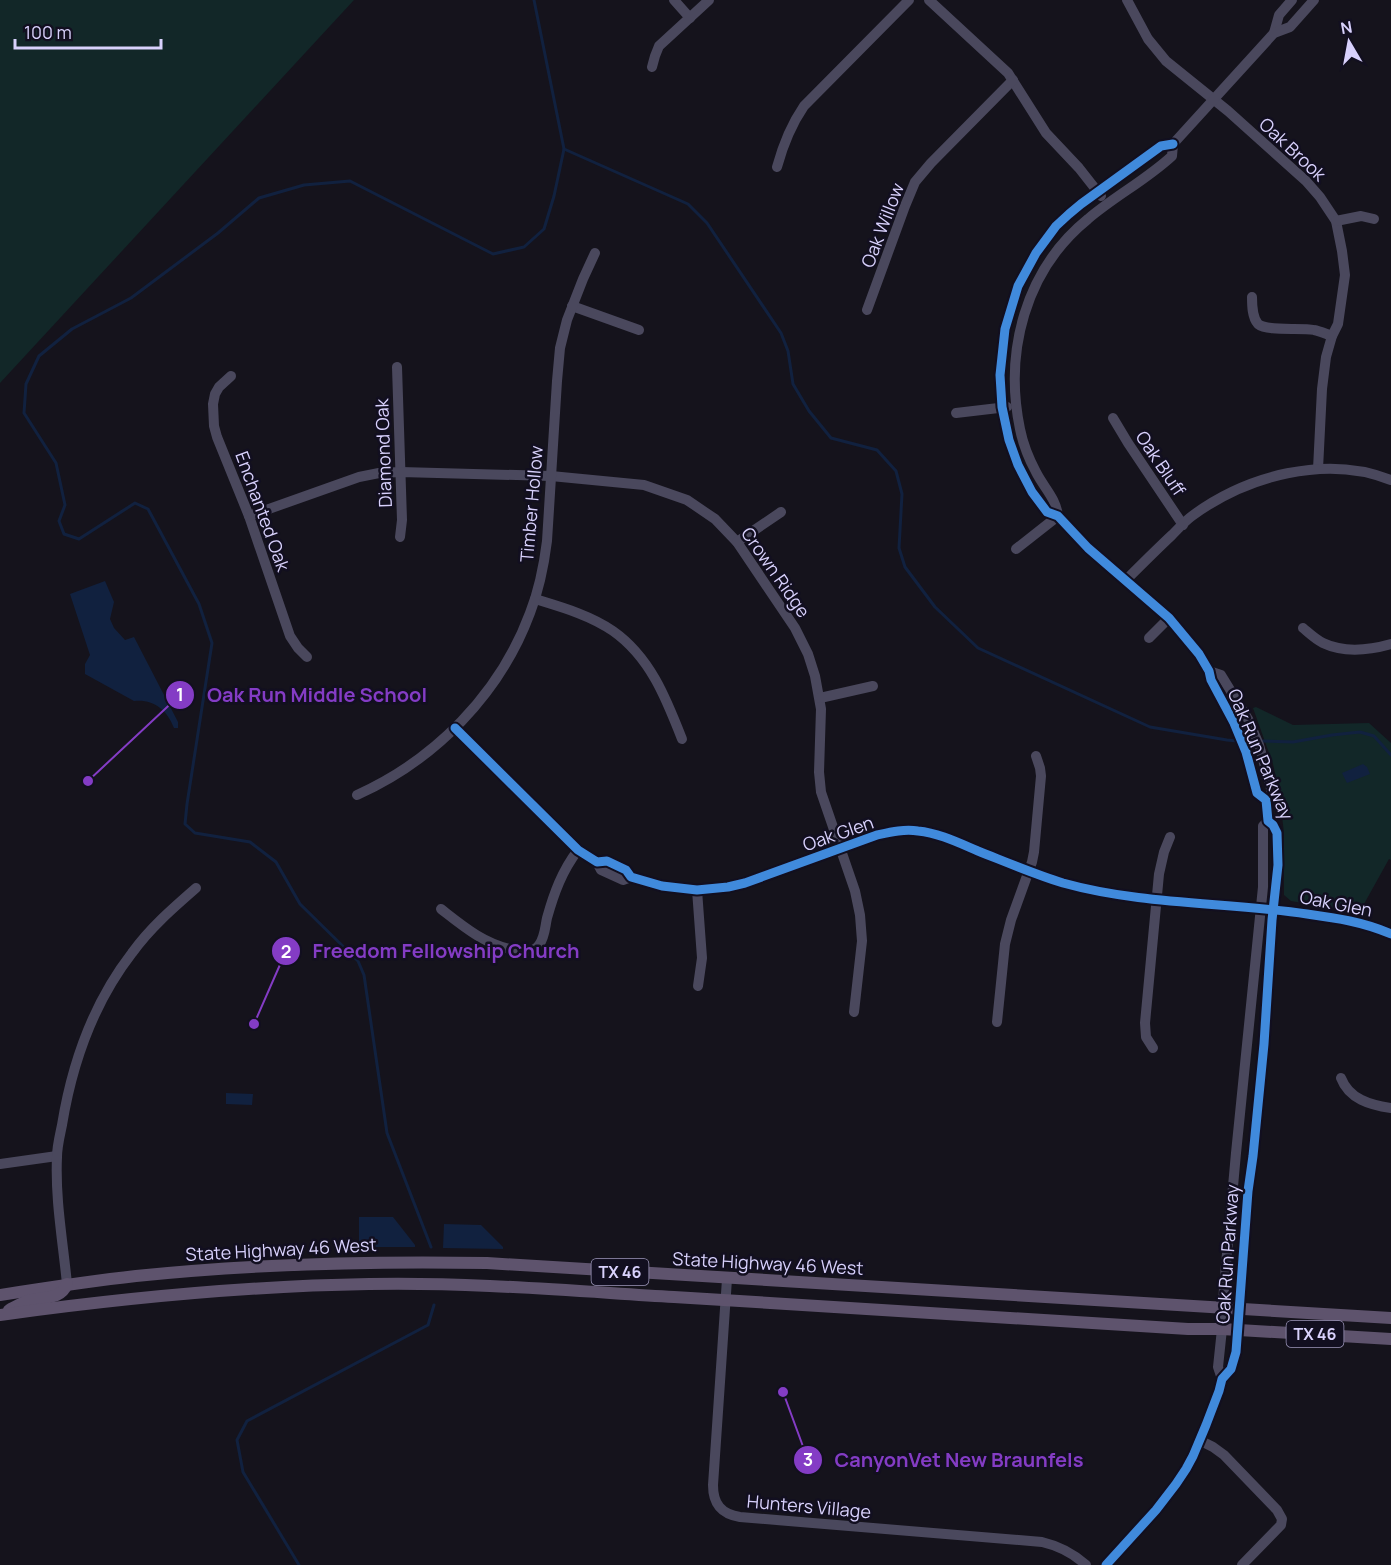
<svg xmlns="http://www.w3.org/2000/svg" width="1391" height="1565" font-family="Manrope,sans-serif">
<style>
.green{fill:#122728}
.water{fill:#11213f}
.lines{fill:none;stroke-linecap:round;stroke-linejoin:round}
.stream{stroke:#11213f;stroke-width:3}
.minor{stroke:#4a485d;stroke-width:10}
.major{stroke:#5e536d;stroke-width:12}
.cycleway-casing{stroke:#120f20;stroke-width:13}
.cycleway{stroke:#408adc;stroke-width:9}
.labels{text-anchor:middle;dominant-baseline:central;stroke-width:5;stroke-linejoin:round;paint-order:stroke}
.shield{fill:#120f20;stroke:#9d97ba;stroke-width:1.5}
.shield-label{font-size:16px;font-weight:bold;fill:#d8d1fc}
.street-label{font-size:18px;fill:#d8d1fc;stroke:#120f20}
.leader{fill:none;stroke:#843cc5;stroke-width:2}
.callout-dot{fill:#843cc5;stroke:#120f20;stroke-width:2}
.mark-label{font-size:18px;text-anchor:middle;font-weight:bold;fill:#fff}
.callout-label{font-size:20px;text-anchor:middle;font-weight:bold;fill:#843cc5;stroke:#120f20;stroke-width:5;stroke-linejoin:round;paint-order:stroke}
</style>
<rect width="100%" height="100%" fill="#15131c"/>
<!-- green -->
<g class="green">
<polygon points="0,0 354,0 0,383"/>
<polygon points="1256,707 1293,725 1369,723 1391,743 1391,860 1389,859 1359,913 1291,901 1284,895 1284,833 1279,791 1273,764 1253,708"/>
</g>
<!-- water -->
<g class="water">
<path d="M105,581l9,21 -4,17 4,9 11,12 9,-3 44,85v6h-4c-7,-18 -20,-29 -40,-27l-49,-27v-10l5,-9 -20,-61z"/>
<polygon points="1363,764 1367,767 1370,774 1347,783 1342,773"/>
<polygon points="226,1093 253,1094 252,1105 226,1104"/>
<polygon points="359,1217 393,1217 415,1245 415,1247 359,1247"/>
<polygon points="444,1224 481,1225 503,1247 503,1249 443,1248"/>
</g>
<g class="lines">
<!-- stream -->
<g class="stream">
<polyline points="564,149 688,204 707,223 781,333 788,351 793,384 809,411 831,438 877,450 896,471 902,494 899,548 905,567 935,607 978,648 1150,727 1227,740 1237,741"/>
<polyline points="1262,741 1293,742 1332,735 1360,732 1374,736 1391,755"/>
<polyline points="431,1247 387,1133 364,975 358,961 300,904 276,862 250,842 195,833 185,824 187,804 212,643 199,604 148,509 135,503 79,539 64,534 59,521 65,505 56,463 24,413 26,384 39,356 72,329 131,298 218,233 259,198 304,185 350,181 493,254 524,247 544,229 554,196 564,149 534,0"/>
<polyline points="299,1565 243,1472 237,1440 247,1421 428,1325 434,1305"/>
</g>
<!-- minor -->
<g class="minor">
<polyline points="674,0 690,18"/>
<polyline points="929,0 1008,73 1046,133 1079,168 1101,196"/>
<polyline points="1127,0 1148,39 1166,61 1228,111 1306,181 1320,197 1336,221 1342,251 1345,275 1338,324 1332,336 1326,357 1322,389 1318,469"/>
<polyline points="1274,33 1279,15 1292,0"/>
<polyline points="652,67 655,56 659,46 709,0"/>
<path d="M777,167c6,-22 14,-42 27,-61l105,-106"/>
<polyline points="1336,221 1361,216 1374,219"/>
<path d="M1252,297c0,8 0,20 6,27 10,8 43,3 56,6 6,1 12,4 18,6"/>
<polyline points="572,306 639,330"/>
<polyline points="867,310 905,206 915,182 931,163 1013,80"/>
<polyline points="397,367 402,520 400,537"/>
<polyline points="231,376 219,387 215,394 213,404 214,426 217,437 249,516 290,636 298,648 307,657"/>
<polyline points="956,413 1007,407"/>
<polyline points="1113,418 1128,443 1183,525"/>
<polyline points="249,516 359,477 379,473 401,472 551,476 644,485 687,500 715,519 737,542 795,628 808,654 815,676 821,709 819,772 821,792 855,891 860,915 862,941 854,1012"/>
<path d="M1058,516c-2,-18 -14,-28 -22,-44 -7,-13 -13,-28 -16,-43 -16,-77 5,-159 68,-210 27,-23 58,-39 84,-63l1,-12 101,-111 16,-6 24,-27"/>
<polyline points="737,542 781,512"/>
<polyline points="1016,549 1058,516"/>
<path d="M1126,580c15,-15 30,-30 46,-45 6,-6 13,-14 20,-19 54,-40 134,-62 199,-36"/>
<path d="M535,599c26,8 55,16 78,32 37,26 53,67 69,108"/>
<path d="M1303,628c6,5 12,11 20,15 21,10 47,7 68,1"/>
<polyline points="1149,638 1169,618"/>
<polyline points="1209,671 1221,675 1248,719 1259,745 1272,792 1266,800"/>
<polyline points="820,698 873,686"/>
<path d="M455,728l123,122 19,12 10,-1 19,9 5,7 31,9 35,4 31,-3 17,-4 132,-48c14,-3 27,-6 41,-4 21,2 41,12 60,20 28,11 56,23 85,32 79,22 164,19 244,31 29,4 57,8 84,20"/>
<path d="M357,795c78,-35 143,-101 173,-182 9,-23 14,-48 17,-72l10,-160 3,-33 7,-28 16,-41 12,-26"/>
<polyline points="597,862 601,870 623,880 631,877"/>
<polyline points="697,890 702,958 698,986"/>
<path d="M441,909c23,18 43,35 73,41 9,2 20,3 25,-5 6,-8 6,-18 8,-27 7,-25 15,-47 31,-68"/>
<polyline points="997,1022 1005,944 1011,920 1032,862 1034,852 1041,776 1040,768 1036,756"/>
<polyline points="1153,1048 1146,1037 1145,1023 1159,874 1164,852 1170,837"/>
<path d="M1341,1078c8,21 29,27 50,30"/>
<polyline points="0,1164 57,1156"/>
<path d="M727,1279l-14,206c0,19 8,29 27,32l302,25c17,4 31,11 44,23"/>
<path d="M67,1284c-4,-42 -12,-85 -10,-127 0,-11 3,-22 5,-32 10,-61 32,-123 70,-172 18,-25 41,-45 64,-65"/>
<polyline points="1222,1379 1218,1367 1222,1329 1224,1287 1236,1153 1263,887 1263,826 1268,821"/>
<polyline points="1199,1440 1213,1447 1224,1455 1277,1510 1282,1519 1281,1525 1242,1565"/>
<polyline points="1106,1565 1156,1510 1176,1484 1186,1469 1193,1456 1206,1425 1219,1391 1222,1379 1231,1369 1236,1352 1248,1191 1253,1156 1264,1044 1272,920 1278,865 1277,833 1273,825 1268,821 1266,800 1257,793 1246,752 1234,723 1211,680 1209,671 1199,654 1169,618 1088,548 1058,516 1047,512 1032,492 1018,465 1009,440 1002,407 1000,375 1005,329 1018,286 1036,253 1056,226 1069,214 1081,204 1161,146 1173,144"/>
</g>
<!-- major -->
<g class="major">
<path d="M0,1295c45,-7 90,-14 136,-19 116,-12 234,-15 351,-13l904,55"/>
<path d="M9,1310c6,-3 13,-7 19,-9 15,-5 32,0 39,-17"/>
<path d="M0,1315c123,-17 245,-29 369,-31 102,-2 204,7 305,13 172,10 343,21 514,32h34l169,10"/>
</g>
<defs>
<g id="cycleway">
<path d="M455,728l123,122 19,12 10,-1 19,9 5,7 31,9 35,4 31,-3 17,-4 132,-48c14,-3 27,-6 41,-4 21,2 41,12 60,20 28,11 56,23 85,32 79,22 164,19 244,31 29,4 57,8 84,20"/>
<polyline points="1106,1565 1156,1510 1176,1484 1186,1469 1193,1456 1206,1425 1219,1391 1222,1379 1231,1369 1236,1352 1248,1191 1253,1156 1264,1044 1272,920 1278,865 1277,833 1273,825 1268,821 1266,800 1257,793 1246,752 1234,723 1211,680 1209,671 1199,654 1169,618 1088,548 1058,516 1047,512 1032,492 1018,465 1009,440 1002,407 1000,375 1005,329 1018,286 1036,253 1056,226 1069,214 1081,204 1161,146 1173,144"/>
</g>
</defs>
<!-- cycleway casing -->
<use href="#cycleway" class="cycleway-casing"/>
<!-- cycleway -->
<use href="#cycleway" class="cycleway"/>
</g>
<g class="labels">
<!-- shield labels -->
<g class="shield">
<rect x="591.5" y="1259" width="57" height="26" rx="4.5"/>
<rect x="1286.5" y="1321" width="57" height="26" rx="4.5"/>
</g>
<g class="shield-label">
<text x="620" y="1272">TX 46</text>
<text x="1315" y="1334">TX 46</text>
</g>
<!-- street labels -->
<g class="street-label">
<text transform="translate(1293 149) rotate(43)">Oak Brook</text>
<text transform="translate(882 225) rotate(-69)">Oak Willow</text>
<text transform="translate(383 453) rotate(-92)">Diamond Oak</text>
<text transform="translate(1161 463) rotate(56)">Oak Bluff</text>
<text transform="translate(531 504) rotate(-85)">Timber Hollow</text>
<text transform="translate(263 511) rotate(70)">Enchanted Oak</text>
<text transform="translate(776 572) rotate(55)">Crown Ridge</text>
<text transform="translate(1261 754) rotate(67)">Oak Run Parkway</text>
<text transform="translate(838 833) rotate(-19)">Oak Glen</text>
<text transform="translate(1336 903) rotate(11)">Oak Glen</text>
<text transform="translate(281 1249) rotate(-3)">State Highway 46 West</text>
<text transform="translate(1227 1254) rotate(-86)">Oak Run Parkway</text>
<text transform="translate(768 1263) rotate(3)">State Highway 46 West</text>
<text transform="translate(809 1506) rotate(5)">Hunters Village</text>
</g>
</g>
<!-- callouts -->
<path class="leader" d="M88 781L180 695M254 1024L286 951M783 1392L808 1460"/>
<g class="callout-dot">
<circle cx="88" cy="781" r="6"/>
<circle cx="254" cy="1024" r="6"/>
<circle cx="783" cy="1392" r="6"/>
<circle cx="180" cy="695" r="15"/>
<circle cx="286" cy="951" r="15"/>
<circle cx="808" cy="1460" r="15"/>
</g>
<g class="mark-label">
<text x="180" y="701">1</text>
<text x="286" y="958">2</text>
<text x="808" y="1466">3</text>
</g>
<g class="callout-label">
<text x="317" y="702">Oak Run Middle School</text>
<text x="446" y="958">Freedom Fellowship Church</text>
<text x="959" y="1467">CanyonVet New Braunfels</text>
</g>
<!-- north arrow -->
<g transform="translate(1349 42) rotate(350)" stroke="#120f20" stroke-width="4.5" paint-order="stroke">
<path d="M0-4.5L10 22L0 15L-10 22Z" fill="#d8d1fc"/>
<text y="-9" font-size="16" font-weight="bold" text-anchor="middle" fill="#d8d1fc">N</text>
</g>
<!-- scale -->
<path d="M15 39v9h146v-9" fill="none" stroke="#d8d1fc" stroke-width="3"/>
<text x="24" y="39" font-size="18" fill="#d8d1fc" stroke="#120f20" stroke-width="4.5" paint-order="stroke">100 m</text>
</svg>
